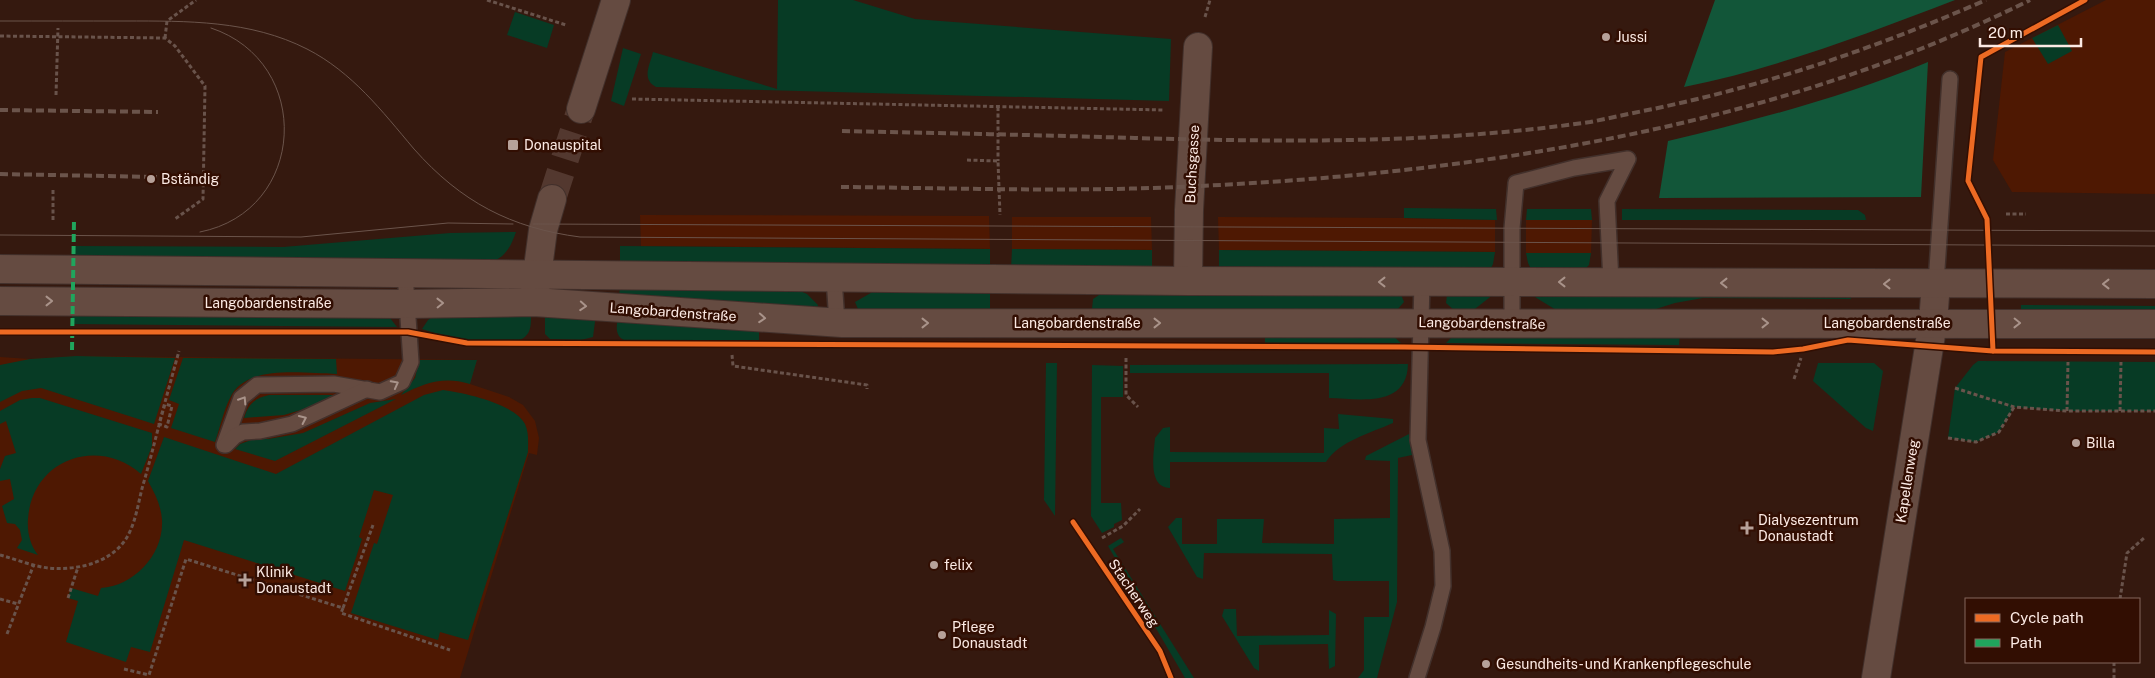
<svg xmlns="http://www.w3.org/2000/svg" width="2155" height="678" font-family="'Public Sans',sans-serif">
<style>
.built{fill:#4e1802}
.green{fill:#073b25}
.forest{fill:#125639}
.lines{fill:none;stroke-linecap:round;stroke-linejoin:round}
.minor-tunnel{stroke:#53382f;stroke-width:28;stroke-dasharray:28 14;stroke-linecap:butt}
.service-casing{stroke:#42302b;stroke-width:18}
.minor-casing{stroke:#42302b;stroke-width:30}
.tertiary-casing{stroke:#42302b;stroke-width:30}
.path{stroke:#69534b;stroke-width:3;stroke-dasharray:4 2.5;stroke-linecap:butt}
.service{stroke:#654b41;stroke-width:15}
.minor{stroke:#654b41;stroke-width:28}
.tertiary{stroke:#654b41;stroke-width:28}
.tram{stroke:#6b544b;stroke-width:1}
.rail{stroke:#6b544b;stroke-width:4;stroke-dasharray:8 4;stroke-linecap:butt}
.quiet{stroke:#20a55d;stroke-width:4;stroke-dasharray:8 4;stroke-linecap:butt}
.cycleway-casing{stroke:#320e02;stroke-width:8}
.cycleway{stroke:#ed6a23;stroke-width:5}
.oneway{stroke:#a9938a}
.poi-dot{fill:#b6a199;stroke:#320e02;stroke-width:2}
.labels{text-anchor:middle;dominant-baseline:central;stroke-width:5;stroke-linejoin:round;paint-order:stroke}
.poi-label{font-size:14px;fill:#fceae4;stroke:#320e02;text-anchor:start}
.street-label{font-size:14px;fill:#fceae4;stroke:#320e02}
</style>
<rect width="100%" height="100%" fill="#35190f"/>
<!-- built -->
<g class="built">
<polygon points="2106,0 2155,0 2155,194 2012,192 1993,160 2005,52"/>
<polygon points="640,215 989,216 990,249 641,246"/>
<polygon points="1012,217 1151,217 1152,250 1012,249"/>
<polygon points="1218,217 1404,218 1495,220 1495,252 1219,250"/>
<polygon points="1526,220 1592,220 1591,253 1526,253"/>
<polygon points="76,356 477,360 470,384 509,397 523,405 535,421 539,438 537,455 529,453 460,678 0,678 0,357 30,359"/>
</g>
<!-- green -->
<g class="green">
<path d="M778,0h75l62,19 256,20 -2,62 -513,-14c-15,-8 -6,-22 -3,-35l124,37z"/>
<polygon points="515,12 554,25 547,48 507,35"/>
<polygon points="2058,25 2072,51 2048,64 2032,38"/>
<polygon points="623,48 641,54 624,106 611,101"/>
<polygon points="1404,208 1496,209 1497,220 1404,218"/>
<polygon points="1527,209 1591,209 1592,220 1526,220"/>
<polygon points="1622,209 1858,210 1865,215 1866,220 1622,220"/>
<path d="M516,232c-5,14 -10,25 -25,30h-419v-16l211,1 167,-14z"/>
<polygon points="620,246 990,249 990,269 620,267"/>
<polygon points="1012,249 1152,250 1152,268 1011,269"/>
<polygon points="1219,250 1495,252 1493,264 1491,268 1219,269"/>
<polygon points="1526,253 1591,253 1589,265 1584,270 1531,269 1528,263"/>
<polygon points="620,285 793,288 807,294 818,305 817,308 619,298"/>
<polygon points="990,286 990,310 858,309 855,302 876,290"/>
<polygon points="1105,291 1400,292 1404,302 1397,310 1095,311 1092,309 1093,299"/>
<polygon points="1494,294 1471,312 1455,311 1446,303 1447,295"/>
<polygon points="1530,294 1850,294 1851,299 1703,298 1675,303 1643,313 1561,313"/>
<polygon points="2021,305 2155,306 2155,314 2021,313"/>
<polygon points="72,311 390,318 397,327 72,324"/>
<path d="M531,312c0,12 1,24 -12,28h-62l-35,-11 6,-9 9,-6z"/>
<polygon points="545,312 596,314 593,337 581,340 550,339 545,334"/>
<path d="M618,316l141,11v13h-135c-10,-5 -7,-15 -6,-24z"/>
<polygon points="1265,333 1391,334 1401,343 1265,343"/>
<polygon points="1680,333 1679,345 1446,343 1453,336"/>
<polygon points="76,356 175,358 154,424 41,388 22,391 0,402 0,365 30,359"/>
<path d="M183,358l153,1 1,15c-32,0 -91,-11 -107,24 -7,14 -10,30 -15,44l-44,-14 8,-24 -10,-4z"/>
<path d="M419,360h58l-7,24c-27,-8 -45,-1 -69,11l14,-17z"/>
<polygon points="1978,361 2155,362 2155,411 2067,411 2014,407 1999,432 1976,442 1948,438 1955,388 1973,365"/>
<polygon points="1046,363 1057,363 1055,516 1044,500"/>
<polygon points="1818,363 1874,363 1883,371 1873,431 1866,428 1813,381"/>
<path d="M1408,364c-1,44 -48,35 -79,34v-25h-199v-8z"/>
<polygon points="1092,365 1123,366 1123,397 1101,397 1101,503 1121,503 1122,520 1114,524 1114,527 1102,533 1091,516"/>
<path d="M443,390c22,3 72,14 82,34 4,9 3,18 3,28l-60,188 -28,-8 -2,8 -87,-27 23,-70 3,1 16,-49 -19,-5 -15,47 3,2 -17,52 -161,-51 -34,112 -19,-5 -5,15 -60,-20 12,-41 -10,-3 3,-10 27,8 3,-8c33,-2 63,-34 61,-68 -1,-15 -7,-26 -14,-39l16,-44 112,37 148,-79z"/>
<path d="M269,395h67l-25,12 -27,8 -40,3c4,-14 11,-20 25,-23z"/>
<path d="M32,398h8l112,35v13l-11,28c-43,-38 -109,-15 -113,45 -1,13 2,26 10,36l-21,-7 5,-8 -2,-10 -5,-6 -8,-1 -5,-17 12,-7 -4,-20 -10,2v-12l5,-13 11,-3 -10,-32 -6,3v-13l20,-11z"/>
<polygon points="396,399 275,461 235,449 240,444 257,438 268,439 303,433 370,403"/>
<path d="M1338,414l55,5v4c-22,10 -54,18 -67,39h-156v26c-23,-1 -16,-35 -15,-50l8,-10 7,-1v25l154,1v-25l15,1z"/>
<polygon points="1409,434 1412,455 1398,458 1397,602 1377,678 1358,678 1364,670 1364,617 1389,617 1389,581 1337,581 1333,580 1332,554 1204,553 1203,579 1197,577 1168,527 1176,518 1182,518 1182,544 1217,544 1217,519 1264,519 1262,543 1334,544 1334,519 1390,518 1390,461 1365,460 1366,456"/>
<polygon points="1121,538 1124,542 1113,549 1194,678 1185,678 1108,546"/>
<polygon points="1224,609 1236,609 1237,636 1329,635 1329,610 1336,614 1335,666 1329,669 1328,644 1259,645 1259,671 1254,668 1222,616"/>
</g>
<!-- forest -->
<g class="forest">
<path d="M1715,0h240c-89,34 -177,68 -271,87z"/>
<path d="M1928,62l-7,135 -262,1 9,-57c88,-21 176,-44 260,-79z"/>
</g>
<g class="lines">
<!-- minor-tunnel -->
<polyline class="minor-tunnel" points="552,199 581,109"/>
<defs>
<g id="service">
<polyline points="834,278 837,323"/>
<polyline points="1936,283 1950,79"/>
<polyline points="1512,323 1512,228 1516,183 1574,168 1628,159 1607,201 1611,282"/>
<polyline points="224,445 241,398 257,385 334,384 380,392 402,382 411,362 405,273"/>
<polyline points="226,445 235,436 243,432 260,431 292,424 367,389"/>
<polyline points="1417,678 1433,627 1443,586 1442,551 1418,440 1422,282"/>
</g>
<g id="minor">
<polyline points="581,109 616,0"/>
<polyline points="1188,281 1189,210 1198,47"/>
<polyline points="534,298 543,230 552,199"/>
<polyline points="1876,678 1933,322 1936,283"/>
</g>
<g id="tertiary">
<polyline points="0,269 1188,281 2155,284"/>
<polyline points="0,301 406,304 534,302 842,323 2155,324"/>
</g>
</defs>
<!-- service casing -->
<use href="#service" class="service-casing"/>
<!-- minor casing -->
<use href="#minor" class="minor-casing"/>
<!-- tertiary casing -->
<use href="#tertiary" class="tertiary-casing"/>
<!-- path -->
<g class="path">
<polyline points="487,0 566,25"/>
<polyline points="1205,17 1210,0"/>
<polyline points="0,36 165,38 175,46 205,86 203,199 175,219"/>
<polyline points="165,38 167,21 196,0"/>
<polyline points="56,95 58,28"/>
<polyline points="632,99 1164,110"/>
<polyline points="998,107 998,161"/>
<polyline points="967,160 998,161 1000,215"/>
<polyline points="53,190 53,220"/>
<polyline points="2006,214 2026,214"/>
<polyline points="732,355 733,366 867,385 867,389"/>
<polyline points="1126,358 1126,395 1138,407"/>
<polyline points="1794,379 1801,358"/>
<polyline points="1955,388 2014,407 2067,411 2155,411"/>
<polyline points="2067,411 2068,362"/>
<polyline points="2120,411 2121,362"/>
<polyline points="1948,438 1976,442 1999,432 2014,407"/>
<polyline points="1102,538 1123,526 1140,509"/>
<path d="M0,555c15,4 32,11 48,13 31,3 70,-6 83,-39 6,-14 8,-30 12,-44 8,-27 14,-54 22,-81l7,2 -5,21 -8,-3 20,-73"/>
<polyline points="68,598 78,567"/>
<polyline points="0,599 18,604"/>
<polyline points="2120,599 2127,553 2144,538"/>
<polyline points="343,608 341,613 450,650"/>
<polyline points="7,634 34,564"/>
<polyline points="2114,662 2114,678"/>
<polyline points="124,669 149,675 186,559 343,608 373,525"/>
</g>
<!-- service -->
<use href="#service" class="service"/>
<!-- minor -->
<use href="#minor" class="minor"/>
<!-- tertiary -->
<use href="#tertiary" class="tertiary"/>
<!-- tram -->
<g class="tram">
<path d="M0,21c42,0 83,0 125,0 62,0 125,-1 182,28 45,23 75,62 107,100 47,53 97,79 166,88l1575,9"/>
<polyline points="533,224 2155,231"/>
<path d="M200,232c107,-21 114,-170 11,-204"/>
<polyline points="0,235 301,237 448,223 513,224"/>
</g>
<!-- rail -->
<g class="rail">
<polyline points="0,110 158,112"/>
<path d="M842,131c98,2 195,4 293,7 154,4 302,6 455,-16 21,-4 42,-9 63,-13 115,-24 225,-62 333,-109"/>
<polyline points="0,174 157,177"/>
<path d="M841,187c112,1 224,5 336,0 288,-12 593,-57 853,-187"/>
</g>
<!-- quiet -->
<polyline class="quiet" points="72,350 74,220"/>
<defs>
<g id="cycleway">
<polyline points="0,332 408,332 467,343 1404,347 1773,352 1803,349 1848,340 1993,351 2155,352"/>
<polyline points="1993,351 1987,219 1968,181 1981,57 2085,0"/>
<polyline points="1073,522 1160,651 1171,678"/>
</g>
</defs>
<!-- cycleway casing -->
<use href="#cycleway" class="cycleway-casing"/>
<!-- cycleway -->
<use href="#cycleway" class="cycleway"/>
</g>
<!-- one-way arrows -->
<defs><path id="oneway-chevron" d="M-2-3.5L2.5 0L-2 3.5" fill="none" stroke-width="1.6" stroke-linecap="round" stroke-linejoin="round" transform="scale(1.25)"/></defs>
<g class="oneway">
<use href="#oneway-chevron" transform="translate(1382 282) rotate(-180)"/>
<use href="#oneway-chevron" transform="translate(1562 282) rotate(-180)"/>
<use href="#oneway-chevron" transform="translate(1724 283) rotate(-180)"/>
<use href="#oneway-chevron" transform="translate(1887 284) rotate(180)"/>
<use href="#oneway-chevron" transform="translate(2106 284) rotate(-180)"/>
<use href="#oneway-chevron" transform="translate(49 301)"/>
<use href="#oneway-chevron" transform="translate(440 303) rotate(-1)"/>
<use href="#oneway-chevron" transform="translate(583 306) rotate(4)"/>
<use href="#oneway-chevron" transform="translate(762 318) rotate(4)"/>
<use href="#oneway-chevron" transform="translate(925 323)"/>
<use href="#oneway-chevron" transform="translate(1157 323)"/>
<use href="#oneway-chevron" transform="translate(1765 323)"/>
<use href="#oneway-chevron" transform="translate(2017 323) rotate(1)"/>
<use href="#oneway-chevron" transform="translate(395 384) rotate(-28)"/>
<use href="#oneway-chevron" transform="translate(243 400) rotate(-57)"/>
<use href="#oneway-chevron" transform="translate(303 419) rotate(-25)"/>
</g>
<!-- markers -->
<g class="poi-dot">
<circle cx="1606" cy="37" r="5"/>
<rect x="507" y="139" width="12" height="12" rx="2.5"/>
<circle cx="151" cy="179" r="5"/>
<circle cx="2076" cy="443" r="5"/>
<path d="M1744.5 520.5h5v5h5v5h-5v5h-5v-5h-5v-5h5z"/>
<circle cx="934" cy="565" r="5"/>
<path d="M242.5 572.5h5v5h5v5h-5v5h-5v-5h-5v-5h5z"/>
<circle cx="942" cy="635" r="5"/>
<circle cx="1486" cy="664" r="5"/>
</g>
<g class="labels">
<!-- poi labels -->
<g class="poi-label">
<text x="1616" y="37">Jussi</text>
<text x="524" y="145">Donauspital</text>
<text x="161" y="179">Bständig</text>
<text x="2086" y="443">Billa</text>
<text x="1758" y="520">Dialysezentrum<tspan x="1758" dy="16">Donaustadt</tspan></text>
<text x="944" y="565">felix</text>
<text x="256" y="572">Klinik<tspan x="256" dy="16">Donaustadt</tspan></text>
<text x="952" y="627">Pflege<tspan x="952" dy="16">Donaustadt</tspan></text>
<text x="1496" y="664">Gesundheits- und Krankenpflegeschule</text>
</g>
<!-- street labels -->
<g class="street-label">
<text transform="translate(1192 164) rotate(-87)">Buchsgasse</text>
<text x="268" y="303">Langobardenstraße</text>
<text transform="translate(673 312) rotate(4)">Langobardenstraße</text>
<text x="1077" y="323">Langobardenstraße</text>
<text transform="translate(1482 323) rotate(1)">Langobardenstraße</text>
<text x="1887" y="323">Langobardenstraße</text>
<text transform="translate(1907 481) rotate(-81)">Kapellenweg</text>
<text transform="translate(1134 593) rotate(56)">Stacherweg</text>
</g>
</g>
<!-- legend -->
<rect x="1965" y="598" width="175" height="65" fill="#320e02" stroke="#83665c"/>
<rect x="1975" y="614" width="25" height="8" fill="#ed6a23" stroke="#83665c"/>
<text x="2010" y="623" font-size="15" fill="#fceae4">Cycle path</text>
<rect x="1975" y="639" width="25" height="8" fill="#20a55d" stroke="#83665c"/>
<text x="2010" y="648" font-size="15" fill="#fceae4">Path</text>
<!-- scale -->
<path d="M1980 38v8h101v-8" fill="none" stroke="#fceae4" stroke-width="2.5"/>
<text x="1988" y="38" font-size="15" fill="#fceae4" stroke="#320e02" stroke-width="4" paint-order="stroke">20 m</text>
</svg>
